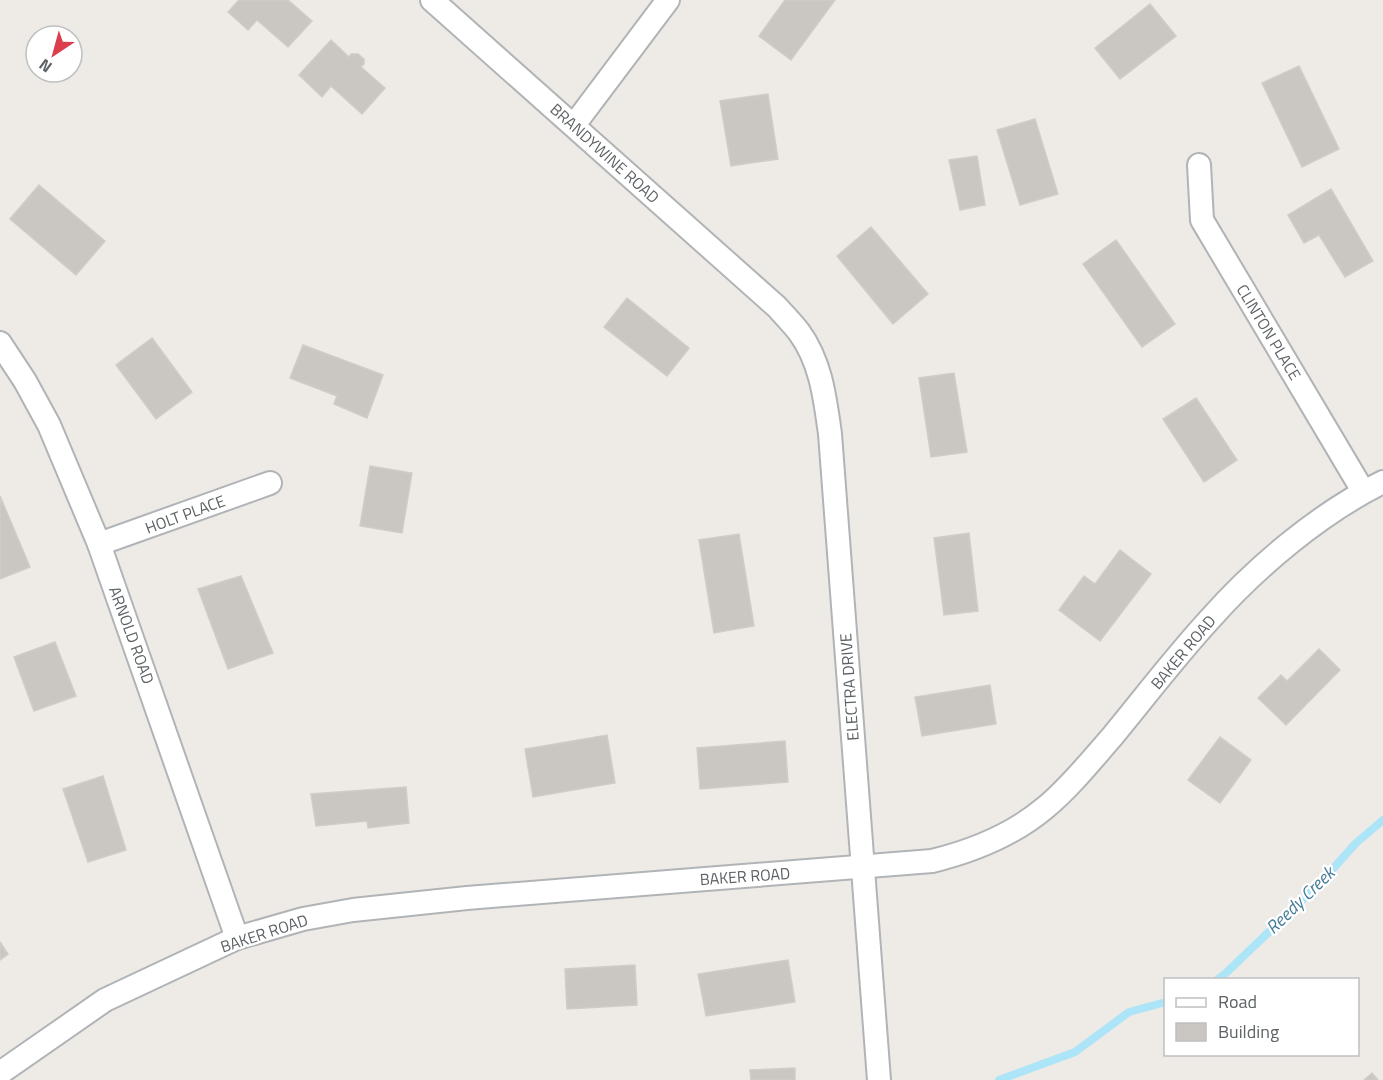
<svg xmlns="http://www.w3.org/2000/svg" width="1383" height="1080" font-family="'Titillium Web',sans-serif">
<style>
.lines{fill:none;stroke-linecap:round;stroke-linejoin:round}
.stream{stroke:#ace4f8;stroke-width:8}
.building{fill:#cac6c2;stroke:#d3ccc4;stroke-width:1.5}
.street-casing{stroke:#b1b4b7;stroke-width:26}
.street{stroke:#fff;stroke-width:22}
.labels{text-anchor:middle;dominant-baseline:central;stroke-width:4.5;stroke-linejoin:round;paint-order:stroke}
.street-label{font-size:16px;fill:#5d6265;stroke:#fff}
.water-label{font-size:18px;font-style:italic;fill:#437c99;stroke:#fff}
</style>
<rect width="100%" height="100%" fill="#eeebe6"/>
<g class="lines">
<!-- stream -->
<g class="stream">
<polyline points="1217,980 1227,972 1322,881 1356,843 1383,820"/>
<polyline points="999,1080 1075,1052 1129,1012 1166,1002"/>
</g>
</g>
<!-- building -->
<g class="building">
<polygon points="239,0 288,0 312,21 288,47 257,20 248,30 228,12"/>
<polygon points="785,0 835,0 791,60 759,36"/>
<polygon points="1150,4 1176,36 1120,79 1095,48"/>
<polygon points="331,40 349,57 351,54 358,54 364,59 364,64 361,67 385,88 362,114 331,86 322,97 299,75"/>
<polygon points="1299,66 1339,149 1302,167 1262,83"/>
<polygon points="768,94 778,159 731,166 720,101"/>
<polygon points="1035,119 1058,194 1020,205 997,130"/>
<polygon points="977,156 985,205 960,210 949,160"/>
<polygon points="39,185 105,241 76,275 10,219"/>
<polygon points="1331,189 1373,261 1345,277 1319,235 1304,243 1288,215"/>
<polygon points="871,227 928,294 893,324 837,256"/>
<polygon points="1116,240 1175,324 1142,347 1083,264"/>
<polygon points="627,298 689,348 667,376 604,327"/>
<polygon points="152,338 192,392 156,419 116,365"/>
<polygon points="303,345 383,375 367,418 334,404 337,396 290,378"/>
<polygon points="954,373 967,452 931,457 919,378"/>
<polygon points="1196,398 1237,460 1204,482 1163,419"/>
<polygon points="370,466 412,473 402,533 360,526"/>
<polygon points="0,496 30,567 0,579"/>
<polygon points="969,533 978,611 944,615 934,538"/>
<polygon points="739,534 754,626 714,633 699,540"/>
<polygon points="1120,550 1151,574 1100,641 1059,610 1084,576 1095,584"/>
<polygon points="241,576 273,653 228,669 198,589"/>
<polygon points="55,642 76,696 34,711 14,657"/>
<polygon points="1319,649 1340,670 1286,725 1258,698 1281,675 1287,681"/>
<polygon points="990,685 996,724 922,736 915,697"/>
<polygon points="607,735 615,783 533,797 525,749"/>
<polygon points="1220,737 1251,760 1220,803 1188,780"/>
<polygon points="785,741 788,782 700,789 697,748"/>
<polygon points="103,776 126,850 88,862 63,789"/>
<polygon points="406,787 409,823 368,828 367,821 316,826 311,794"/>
<polygon points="0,942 8,954 0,960"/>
<polygon points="788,960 795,1002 706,1016 698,974"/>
<polygon points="635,965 637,1005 567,1009 565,969"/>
<polygon points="795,1068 795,1080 751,1080 750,1070"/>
<polygon points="1372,1073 1378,1080 1364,1080"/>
</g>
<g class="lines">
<defs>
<g id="street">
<path d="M432,0l345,307c7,8 15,16 22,25 22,30 26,66 31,102l49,646"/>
<polyline points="574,125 668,0"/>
<polyline points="1199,165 1202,220 1363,491"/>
<polyline points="0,343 25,381 49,425 99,544 237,938"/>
<polyline points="99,544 270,483"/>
<path d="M0,1073l105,-73 132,-62 66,-19 50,-9 114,-12 465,-37c41,-10 81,-26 114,-54 24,-20 44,-45 65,-69 33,-40 64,-81 99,-119 46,-52 110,-106 173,-137"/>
</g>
</defs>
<!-- street casing -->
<use href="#street" class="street-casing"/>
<!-- street -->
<use href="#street" class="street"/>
</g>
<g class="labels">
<!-- street labels -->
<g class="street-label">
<text transform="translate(605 153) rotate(42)">BRANDYWINE ROAD</text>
<text transform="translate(1269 332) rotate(59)">CLINTON PLACE</text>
<text transform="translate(185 514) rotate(-20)">HOLT PLACE</text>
<text transform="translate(132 635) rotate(70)">ARNOLD ROAD</text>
<text transform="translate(1183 652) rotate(-50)">BAKER ROAD</text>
<text transform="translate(849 687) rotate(-94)">ELECTRA DRIVE</text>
<text transform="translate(745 876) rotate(-4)">BAKER ROAD</text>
<text transform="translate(264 933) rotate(-18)">BAKER ROAD</text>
</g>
<!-- water labels -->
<g class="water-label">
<text transform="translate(1300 900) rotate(-44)">Reedy Creek</text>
</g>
</g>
<!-- legend -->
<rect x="1164" y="978" width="195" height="78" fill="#ffffff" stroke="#bec0c1" stroke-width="1.5"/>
<rect x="1176" y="998" width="30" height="9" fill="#ffffff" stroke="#bec0c1" stroke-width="1.5"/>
<text x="1218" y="1008" font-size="18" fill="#5d6265">Road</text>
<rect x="1176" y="1023" width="30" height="18" fill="#cac6c2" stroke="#bec0c1" stroke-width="1.5"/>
<text x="1218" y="1038" font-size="18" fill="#5d6265">Building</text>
<!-- north arrow -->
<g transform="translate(54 54) rotate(216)"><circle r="28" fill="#ffffff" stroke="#bec0c1" stroke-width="1.5"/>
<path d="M0-4.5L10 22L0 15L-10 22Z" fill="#dc3e4e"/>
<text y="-9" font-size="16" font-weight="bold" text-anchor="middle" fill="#5d6265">N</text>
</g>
</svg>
